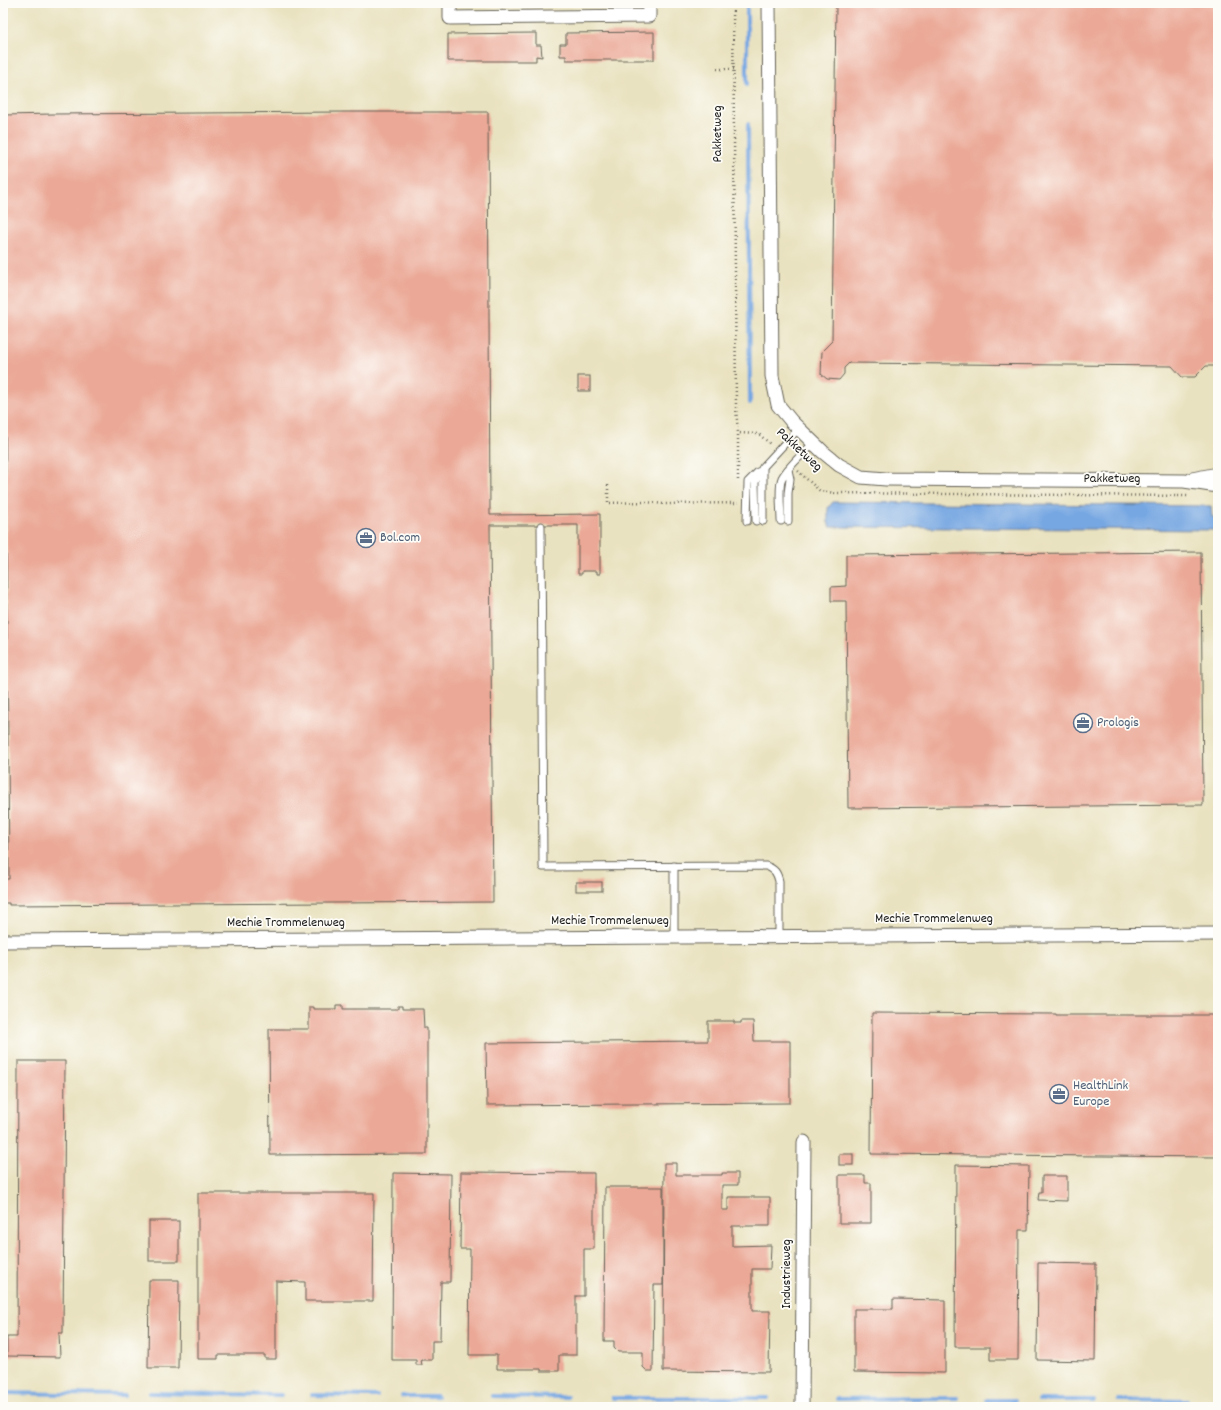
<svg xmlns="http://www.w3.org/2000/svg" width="1221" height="1410" font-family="Dekko,sans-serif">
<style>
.water{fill:#77a7e2;stroke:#4a627f}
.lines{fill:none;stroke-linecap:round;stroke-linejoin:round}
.stream{stroke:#77a7e2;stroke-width:4}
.building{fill:#eba896}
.service-casing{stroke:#646155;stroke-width:9}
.minor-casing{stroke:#646155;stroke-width:15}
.path{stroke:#646155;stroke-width:2.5;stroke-dasharray:1 3;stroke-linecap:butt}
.service{stroke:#fff;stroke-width:7}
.minor{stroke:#fff;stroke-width:13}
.labels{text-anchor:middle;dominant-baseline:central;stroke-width:3.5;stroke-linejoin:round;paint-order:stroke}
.street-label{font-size:14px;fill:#1c1c1c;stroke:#fdfcf7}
.service-label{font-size:14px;fill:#4e5e75;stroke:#fdfcf7;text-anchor:start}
</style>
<rect width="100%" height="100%" fill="#fdfcf7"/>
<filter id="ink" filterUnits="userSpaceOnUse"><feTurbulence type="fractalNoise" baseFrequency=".025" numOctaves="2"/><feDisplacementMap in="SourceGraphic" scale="8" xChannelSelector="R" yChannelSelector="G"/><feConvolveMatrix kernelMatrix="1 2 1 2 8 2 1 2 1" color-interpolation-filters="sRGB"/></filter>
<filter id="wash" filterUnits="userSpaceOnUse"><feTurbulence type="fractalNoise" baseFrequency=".012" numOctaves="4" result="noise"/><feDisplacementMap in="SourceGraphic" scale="16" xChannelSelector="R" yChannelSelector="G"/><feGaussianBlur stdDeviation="0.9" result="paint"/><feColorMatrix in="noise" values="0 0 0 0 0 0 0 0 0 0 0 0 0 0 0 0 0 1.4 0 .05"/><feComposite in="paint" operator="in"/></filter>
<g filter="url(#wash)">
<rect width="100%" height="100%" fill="#e9e2c0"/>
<!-- water -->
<polygon class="water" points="833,502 1211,506 1212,517 1218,518 1218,530 834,527 830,527 828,522 828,508"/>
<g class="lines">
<!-- stream -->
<g class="stream">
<polyline points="747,3 747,84"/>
<polyline points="748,124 750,403"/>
<polyline points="3,1393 125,1395"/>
<polyline points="150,1393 281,1395"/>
<polyline points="312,1395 377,1396"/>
<polyline points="402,1396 437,1396"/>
<polyline points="492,1396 567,1397"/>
<polyline points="612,1398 768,1398"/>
<polyline points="837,1399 958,1398"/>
<polyline points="987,1400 1015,1400"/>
<polyline points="1039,1400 1093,1400"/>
<polyline points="1119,1400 1187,1401"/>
<polyline points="1217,1401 1218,1401"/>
</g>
</g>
<g id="blocks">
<!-- building -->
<g class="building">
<polygon points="836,3 1218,3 1218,366 1206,366 1195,377 1182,377 1172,366 849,363 844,368 844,374 839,380 827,379 821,374 822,351 832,341"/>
<polygon points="654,32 654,60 566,60 566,56 560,56 560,44 566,44 566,33"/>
<polygon points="536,33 536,45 541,45 542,57 536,56 536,61 448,61 448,34"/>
<polygon points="342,112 488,112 490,515 600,514 600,574 597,574 597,571 582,571 582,574 578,574 578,525 490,525 493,902 9,905 9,903 3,903 3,879 9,879 3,115 53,114"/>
<rect x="578" y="376" width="12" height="15"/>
<polygon points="1201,552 1203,805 848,808 846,601 831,601 831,587 846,586 846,555"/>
<rect x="576" y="882" width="26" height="9"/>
<polygon points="336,1005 343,1005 343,1009 398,1009 398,1006 402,1006 402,1009 423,1009 424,1028 427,1028 427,1154 270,1155 269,1029 309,1029 309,1007 313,1007 313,1009 336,1009"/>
<polygon points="872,1013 1056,1014 1056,1015 1218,1015 1218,1157 871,1154"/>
<polygon points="708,1021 734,1021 734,1023 741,1023 741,1021 753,1021 754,1041 790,1041 790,1103 487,1105 486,1043 708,1041"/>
<polygon points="18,1061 65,1061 63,1333 59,1333 60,1357 7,1356 7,1337 17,1337"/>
<rect x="839" y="1154" width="14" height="11"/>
<polygon points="664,1163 676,1163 676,1175 722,1175 722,1173 738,1173 738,1185 722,1185 722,1210 728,1210 728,1197 770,1197 770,1226 732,1226 732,1246 771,1245 770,1269 752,1269 752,1311 770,1311 769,1372 663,1371"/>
<polygon points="956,1165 1029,1166 1028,1230 1019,1230 1018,1360 990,1360 990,1347 955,1347"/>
<polygon points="461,1172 594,1173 594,1249 584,1249 584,1296 576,1296 576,1355 559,1355 559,1371 541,1371 541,1369 497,1369 497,1355 469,1355 470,1249 460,1249"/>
<polygon points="393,1173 451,1174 450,1282 441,1282 440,1341 432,1341 432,1360 421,1360 422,1365 416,1365 416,1360 392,1360"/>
<polygon points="839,1175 865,1175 865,1183 871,1183 871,1223 839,1223"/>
<polygon points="1042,1176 1067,1176 1067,1201 1038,1200 1039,1192 1042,1192"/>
<polygon points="605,1187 663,1187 663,1285 654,1285 653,1371 647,1371 643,1367 643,1352 618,1352 614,1348 614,1341 604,1341"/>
<polygon points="198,1193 374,1193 373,1301 305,1301 305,1282 276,1281 276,1359 265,1359 265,1355 218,1355 218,1359 198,1359"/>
<rect x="149" y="1221" width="30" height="40"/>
<polygon points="1038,1263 1096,1264 1095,1361 1037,1360"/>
<polygon points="149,1280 179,1280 178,1368 148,1368"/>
<polygon points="893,1299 945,1300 945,1373 854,1372 854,1309 893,1309"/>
</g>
</g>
</g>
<g filter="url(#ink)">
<use href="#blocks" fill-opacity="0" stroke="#646155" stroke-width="1"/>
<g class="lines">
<defs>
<g id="service">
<polyline points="763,469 763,521"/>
<polyline points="747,521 748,482 758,472"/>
<polyline points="756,521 755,482 763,467 799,428"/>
<path d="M781,521c0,-10 -3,-35 1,-43 7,-13 22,-25 32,-35"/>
<polyline points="788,521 788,493 790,479 788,470"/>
<path d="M541,526l2,341 223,-1c9,3 11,7 13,15v55"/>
<polyline points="674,937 674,866"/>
</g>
<g id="minor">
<polyline points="450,3 450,18 649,16 649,3"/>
<polyline points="769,3 772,376 778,405 792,422 823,452 839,465 861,477 886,479 1184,481 1218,486"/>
<polyline points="1192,479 1218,474"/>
<polyline points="3,941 1218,934"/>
<polyline points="802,1407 804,1142"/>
</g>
</defs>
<!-- service casing -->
<use href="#service" class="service-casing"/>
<!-- minor casing -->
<use href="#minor" class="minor-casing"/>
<!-- path -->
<g class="path">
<polyline points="733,3 736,408 738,433 759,434 771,445"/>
<polyline points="717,69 734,69"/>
<polyline points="798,471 820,491 835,493 1188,496"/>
<polyline points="738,480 738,433"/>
<polyline points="608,485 608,503 646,502 664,504 738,503"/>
</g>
<!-- service -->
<use href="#service" class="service"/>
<!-- minor -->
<use href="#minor" class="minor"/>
</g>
</g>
<!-- icons -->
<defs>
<symbol id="office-ring" viewBox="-11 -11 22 22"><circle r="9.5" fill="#fdfcf7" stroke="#5c6f8a" stroke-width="1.5"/><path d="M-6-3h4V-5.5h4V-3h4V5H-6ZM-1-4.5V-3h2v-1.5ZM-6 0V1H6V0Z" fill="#5c6f8a"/></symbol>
</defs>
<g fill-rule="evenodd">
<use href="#office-ring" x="355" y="527" width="22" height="22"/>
<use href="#office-ring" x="1072" y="712" width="22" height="22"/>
<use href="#office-ring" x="1048" y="1083" width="22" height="22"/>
</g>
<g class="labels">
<!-- street labels -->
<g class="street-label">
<text transform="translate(718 134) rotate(-90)">Pakketweg</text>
<text transform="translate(799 450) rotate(43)">Pakketweg</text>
<text x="1112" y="479">Pakketweg</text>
<text x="934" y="919">Mechie Trommelenweg</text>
<text x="610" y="921">Mechie Trommelenweg</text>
<text x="286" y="923">Mechie Trommelenweg</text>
<text transform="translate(787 1274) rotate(-90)">Industrieweg</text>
</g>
<!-- service labels -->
<g class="service-label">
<text x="380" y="538">Bol.com</text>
<text x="1097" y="723">Prologis</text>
<text x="1073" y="1086">HealthLink<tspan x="1073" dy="16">Europe</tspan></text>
</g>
</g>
<!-- margin -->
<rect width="1221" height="1410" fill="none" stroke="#fdfcf7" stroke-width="16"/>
</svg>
